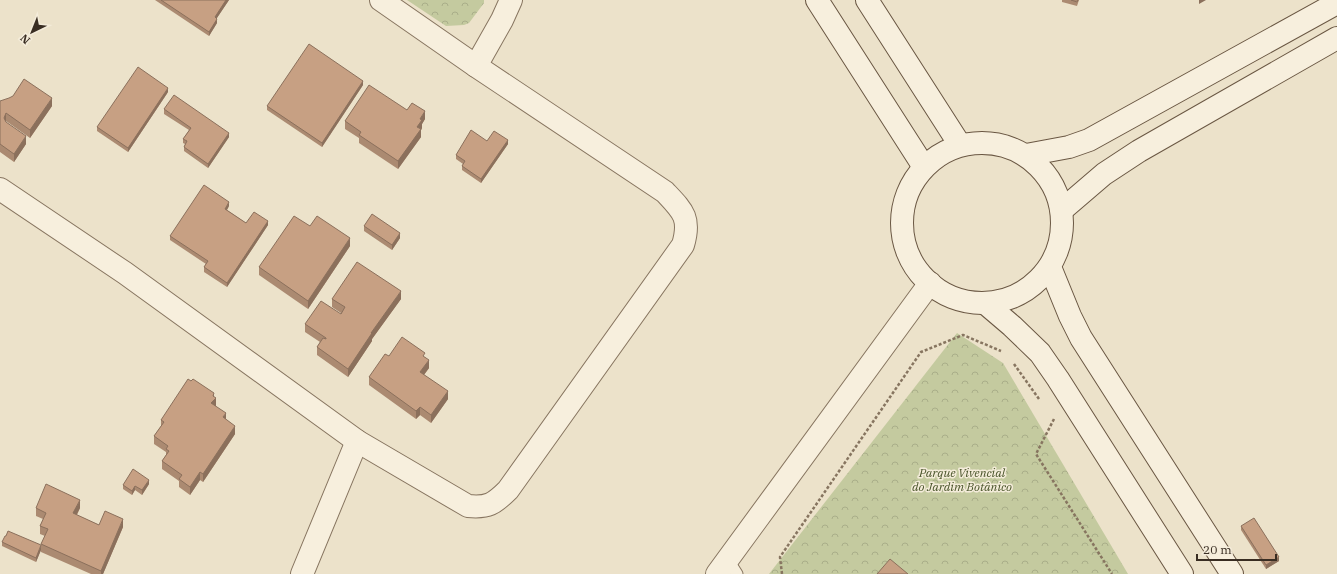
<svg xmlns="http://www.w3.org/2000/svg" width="1337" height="574" font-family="'IBM Plex Serif',serif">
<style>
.park{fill:url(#park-crowns)}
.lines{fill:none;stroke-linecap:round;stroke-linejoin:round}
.lane-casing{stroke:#877560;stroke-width:13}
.street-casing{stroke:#877560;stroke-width:24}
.secondary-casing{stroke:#6a5743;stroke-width:24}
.path{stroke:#877560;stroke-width:2.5;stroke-dasharray:3 2;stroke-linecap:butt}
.lane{stroke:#f7efdd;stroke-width:11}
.street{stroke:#f7efdd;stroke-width:22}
.secondary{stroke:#f7efdd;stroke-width:22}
.wall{fill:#ab8a71}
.shaded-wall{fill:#8b705c}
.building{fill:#c7a083;stroke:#8b705c}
.labels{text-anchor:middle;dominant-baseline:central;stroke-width:3;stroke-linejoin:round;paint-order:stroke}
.park-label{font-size:12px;font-style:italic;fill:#49542a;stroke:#f4ecda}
</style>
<defs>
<pattern id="park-crowns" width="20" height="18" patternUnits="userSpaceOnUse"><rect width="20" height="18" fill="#c4ca9f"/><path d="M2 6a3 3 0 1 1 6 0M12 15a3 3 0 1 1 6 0" fill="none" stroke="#a9ae89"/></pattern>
</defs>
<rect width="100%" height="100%" fill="#ece2ca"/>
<!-- park -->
<g class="park">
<polygon points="407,0 484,0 484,3 469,23 464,25 446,26"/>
<polygon points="957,333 1003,363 1128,574 769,574"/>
</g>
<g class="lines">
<defs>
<polyline id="lane" points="728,560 737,574"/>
<g id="street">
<polyline points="476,66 502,20 511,0"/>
<path d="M0,189l125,84 232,168 111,65c20,2 26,-2 40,-16l175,-245c8,-27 0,-34 -18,-53l-189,-126 -95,-66"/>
<polyline points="302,574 357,441"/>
<polyline points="717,574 930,283"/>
</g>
<g id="secondary">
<polyline points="817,0 924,167"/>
<polyline points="867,0 960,145"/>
<circle cx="982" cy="223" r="80"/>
<polyline points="1026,155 1069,147 1089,140 1337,3"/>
<polyline points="1062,210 1104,174 1139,151 1337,38"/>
<polyline points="1050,267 1070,316 1081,338 1232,574"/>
<polyline points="985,303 1012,326 1040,353 1058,379 1182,574"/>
</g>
</defs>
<!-- lane casing -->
<use href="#lane" class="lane-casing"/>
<!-- street casing -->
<use href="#street" class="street-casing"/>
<!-- secondary casing -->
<use href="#secondary" class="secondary-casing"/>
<!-- path -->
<g class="path">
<polyline points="1014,364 1039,399"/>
<polyline points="1054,419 1036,454 1112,574"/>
<polyline points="782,574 780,557 921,352 963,335 1001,351"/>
</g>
<!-- lane -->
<use href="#lane" class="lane"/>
<!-- street -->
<use href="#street" class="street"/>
<!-- secondary -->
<use href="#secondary" class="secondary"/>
</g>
<!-- wall -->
<g class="wall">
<polygon points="155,0 229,0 216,19 217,23 209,36"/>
<polygon points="1062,0 1079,0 1077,6 1062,2"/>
<polygon points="363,85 322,147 267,110 267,106"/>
<polygon points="168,92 128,152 97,131 97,127"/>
<polygon points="0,101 52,106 30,138 6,121 6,122 26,144 14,162 0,152"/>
<polygon points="164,109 229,137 208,168 184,151 184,147 185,144 183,143 183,139 189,130 164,114"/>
<polygon points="407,110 425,119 422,124 422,128 421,130 421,137 398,169 359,143 359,138 345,129 345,121"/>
<polygon points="487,141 508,144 481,183 462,170 462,166 463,164 456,159 456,155"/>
<polygon points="229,206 227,210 246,223 268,225 227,287 204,272 204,267 206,264 170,240 170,236"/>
<polygon points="310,226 350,246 308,309 259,275 259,267"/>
<polygon points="364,226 400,238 392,250 364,231"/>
<polygon points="332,299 401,299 372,339 372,341 348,377 317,355 317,347 320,342 305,332 305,324 341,314 341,313 332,307"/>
<polygon points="389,356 425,357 429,368 424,375 448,399 431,423 420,415 416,419 369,385 369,377"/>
<polygon points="214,397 215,406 226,420 235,434 203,482 200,480 190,495 179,487 179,481 162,469 162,461 166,455 166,452 154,444 154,436 161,426 161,420"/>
<polygon points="149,484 142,495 135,490 132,495 123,489 123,485"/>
<polygon points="36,508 80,508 77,515 99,525 123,527 103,574 91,574 41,552 41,544 45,536 40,534 40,526 43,519 36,516"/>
<polygon points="1241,526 1279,561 1266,569 1241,530"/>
<polygon points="2,542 41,550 36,562 2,546"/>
</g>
<!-- shaded-wall -->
<g class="shaded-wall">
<polygon points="226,0 229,0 215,21 215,17"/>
<polygon points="1199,0 1206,0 1199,4"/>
<polygon points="217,19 217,23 209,36 209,32"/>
<polygon points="363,81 363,85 322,147 322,143"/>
<polygon points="168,88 168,92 128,152 128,148"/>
<polygon points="52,98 52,106 30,138 30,130"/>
<polygon points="425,111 425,119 422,124 422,128 421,130 421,137 398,169 398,161 417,127 420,119"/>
<polygon points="6,113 6,121 4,126 4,118"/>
<polygon points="229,133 229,137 208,168 208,164"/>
<polygon points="26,136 26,144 14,162 14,154"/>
<polygon points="508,140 508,144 481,183 481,179"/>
<polygon points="229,202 229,206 225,213 225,209"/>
<polygon points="268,221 268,225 227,287 227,283"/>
<polygon points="400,233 400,238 392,250 392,245"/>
<polygon points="350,238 350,246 308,309 308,301"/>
<polygon points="401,291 401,299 372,339 372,341 348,377 348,369 371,333"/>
<polygon points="429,360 429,368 420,380 420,372"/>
<polygon points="448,391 448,399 431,423 431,415"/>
<polygon points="214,393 214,399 216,398 216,406 211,411 211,403 213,396"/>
<polygon points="420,407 420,415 416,419 416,411"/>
<polygon points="226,413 226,421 223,417"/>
<polygon points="235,426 235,434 203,482 203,474"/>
<polygon points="200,472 200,480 190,495 190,487"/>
<polygon points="149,480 149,484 142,495 142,490"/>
<polygon points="135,486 135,490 132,495 132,491"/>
<polygon points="80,500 80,508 73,521 73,513"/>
<polygon points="123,519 123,527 103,574 101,574 101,571"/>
<polygon points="41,545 41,550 36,562 36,558"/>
<polygon points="1279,557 1279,561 1266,569 1266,565"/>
</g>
<!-- building -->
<g class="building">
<polygon points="161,0 226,0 215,17 217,19 209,32"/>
<polygon points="1071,0 1078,0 1077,2"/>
<polygon points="309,44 363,81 322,143 267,106"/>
<polygon points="138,67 168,88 128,148 97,127"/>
<polygon points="24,79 52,98 30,130 6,113 4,118 6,122 26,136 14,154 0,144 0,101 9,98 13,96"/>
<polygon points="369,85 407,110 412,103 425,111 420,119 422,120 417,127 421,129 398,161 359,135 361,132 345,121"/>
<polygon points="174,95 229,133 208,164 184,147 187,141 183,139 191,128 164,109"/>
<polygon points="471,130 487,141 494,131 508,140 481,179 462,166 465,161 456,155"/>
<polygon points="204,185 229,202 225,209 246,223 254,212 268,221 227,283 204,267 208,261 170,236"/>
<polygon points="372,214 400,233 392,245 364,226"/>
<polygon points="294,216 310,226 317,216 350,238 308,301 259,267"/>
<polygon points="357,262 401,291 371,333 372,333 348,369 317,347 323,338 326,339 326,338 305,324 321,301 341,314 345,307 332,299"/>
<polygon points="402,337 425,353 423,356 429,360 420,372 448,391 431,415 420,407 416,411 369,377 385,354 389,356"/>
<polygon points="188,379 191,381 193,379 214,393 213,396 216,398 211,403 226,413 223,417 235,426 203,474 200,472 190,487 179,479 182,475 162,461 169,451 166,449 168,446 154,436 164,422 161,420"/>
<polygon points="133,469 149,480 142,490 135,486 132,491 123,485"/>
<polygon points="46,484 80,500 73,513 99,525 105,511 123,519 101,571 41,544 48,529 40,526 46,513 36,508"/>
<polygon points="1254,518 1279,557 1266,565 1241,526"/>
<polygon points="8,531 41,545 36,558 2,542 5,536 6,536"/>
<polygon points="890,559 908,574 877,574"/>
</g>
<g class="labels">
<!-- park labels -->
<g class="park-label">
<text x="962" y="472">Parque Vivencial<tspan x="962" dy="14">do Jardim Botânico</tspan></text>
</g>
</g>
<!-- north arrow -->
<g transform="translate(32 32) rotate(223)" stroke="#f4ecda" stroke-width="3" paint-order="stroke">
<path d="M0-3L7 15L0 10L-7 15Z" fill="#392d22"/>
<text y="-6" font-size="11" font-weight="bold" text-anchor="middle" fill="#392d22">N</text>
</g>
<!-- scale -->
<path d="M1197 554v6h79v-6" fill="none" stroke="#392d22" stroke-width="2"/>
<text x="1203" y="554" font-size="12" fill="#392d22" stroke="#f4ecda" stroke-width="3" paint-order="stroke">20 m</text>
</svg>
